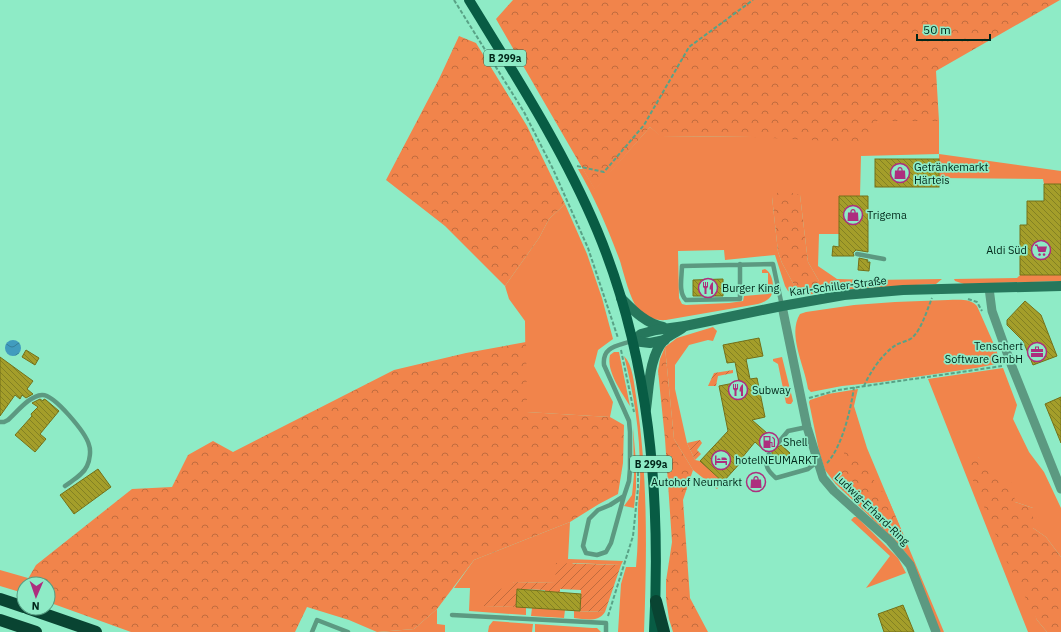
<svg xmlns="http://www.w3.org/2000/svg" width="1061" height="632" font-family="'IBM Plex Sans',sans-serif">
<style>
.green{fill:#f1844b;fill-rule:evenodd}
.forest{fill:url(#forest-crowns)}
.garden{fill:url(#garden-furrows)}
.water{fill:url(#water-waves)}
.building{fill:url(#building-back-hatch);stroke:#747019}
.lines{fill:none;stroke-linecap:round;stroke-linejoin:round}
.path{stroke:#59a286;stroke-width:2;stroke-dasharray:4 2;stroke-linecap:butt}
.lane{stroke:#5c9981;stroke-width:4.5}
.street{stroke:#5c9981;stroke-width:9}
.secondary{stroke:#26775c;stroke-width:10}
.primary{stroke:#085c44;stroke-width:10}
.highway{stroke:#094432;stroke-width:12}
.labels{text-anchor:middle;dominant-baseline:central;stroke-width:3.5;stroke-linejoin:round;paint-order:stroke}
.shield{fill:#8eebc6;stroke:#2b614d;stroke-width:1}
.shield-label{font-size:10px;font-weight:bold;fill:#002619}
.poi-label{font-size:11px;fill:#002619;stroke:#8eebc6;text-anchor:start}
.street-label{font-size:11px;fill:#002619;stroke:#8eebc6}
</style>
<defs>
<pattern id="forest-crowns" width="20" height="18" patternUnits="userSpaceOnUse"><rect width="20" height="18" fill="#f1844b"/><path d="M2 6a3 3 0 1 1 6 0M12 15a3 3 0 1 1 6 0" fill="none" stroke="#c16c3e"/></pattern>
<pattern id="garden-furrows" width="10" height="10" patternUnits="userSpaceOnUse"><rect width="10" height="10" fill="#f1844b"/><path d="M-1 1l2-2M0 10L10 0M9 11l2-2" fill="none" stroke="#c16c3e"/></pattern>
<pattern id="water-waves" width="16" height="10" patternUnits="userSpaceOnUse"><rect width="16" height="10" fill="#419cbe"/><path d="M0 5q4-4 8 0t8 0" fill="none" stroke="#347f9a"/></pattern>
<pattern id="building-back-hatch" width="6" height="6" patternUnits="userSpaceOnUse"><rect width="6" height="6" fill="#a49e2a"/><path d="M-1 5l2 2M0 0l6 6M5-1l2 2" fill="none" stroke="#838123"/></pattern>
</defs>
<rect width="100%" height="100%" fill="#8eebc6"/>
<!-- green -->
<g class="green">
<path d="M876,121h63v33l122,17v13h-17l-1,-5 -104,-1v-24l-78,2 -1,40h-21v38h-20l-1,32 19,13 34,1 71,-1 -6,5h-5l-93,6 -38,6 -12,-5 -3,-5 -10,-31 -50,5 -1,-10 -46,1 1,47 3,6 4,1 43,-2 14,-2 1,-5 24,-2v-21h-6v-3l3,-1c8,4 10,19 6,27 -3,5 -8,6 -13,8l-92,16c-9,1 -21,-3 -27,-10 -9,-10 -15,-36 -19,-49 -12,-32 -25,-63 -42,-92h5l12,20 55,-62 11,9 91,1zM800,195l8,67 11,19 -25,4 -12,-22 -4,-11 -6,-55z"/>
<polygon points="565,204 587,254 602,298 613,339 598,350 594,366 613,402 610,417 526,412 525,321 509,299 505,286 539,238 549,219"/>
<polygon points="1020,275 1061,275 1061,281 964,284 955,281 954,279 1017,278"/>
<path d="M948,300c10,0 22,-2 29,6l19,43 3,10 -3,5 -20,4 -95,14 -39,4 -31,6 -3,-3c-3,-23 -21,-54 -8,-75l6,-2 48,-7 41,-3z"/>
<polygon points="713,327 717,331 713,341 708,340 689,345 675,365 675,389 687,443 695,460 700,461 723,482 717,489 693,470 674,439 665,347 677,338"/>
<path d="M614,352h5l11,54c-8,-13 -24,-35 -20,-51z"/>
<path d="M624,356c9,9 10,28 12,40 12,78 11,157 8,236h-26l3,-48 5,-17h10c2,-20 2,-39 2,-58 0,-13 3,-25 2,-37 0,-40 -6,-78 -16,-116z"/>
<polygon points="782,357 793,401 791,404 788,404 786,403 778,364 773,361 773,359"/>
<polygon points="1003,368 1017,405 1013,419 1029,452 1044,472 1061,508 1061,557 1046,537 1033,528 1033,508 1015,502 978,457 1037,620 1047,632 1028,632 928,379"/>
<polygon points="858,389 854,406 867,448 944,632 940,632 912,561 899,544 835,483 825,470 819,451 809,402 810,400 828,394"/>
<polygon points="633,428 636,462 636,488 634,508 624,506 632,495 634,475"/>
<polygon points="854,517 857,517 898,558 906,573 866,588 890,556 851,520"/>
<polygon points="570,522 568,559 623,561 621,565 573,563 555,583 514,582 484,606 526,607 526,615 469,611 470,588 454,588 474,560"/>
<polygon points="0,570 28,578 20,592 0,586"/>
<polygon points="532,608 565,610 564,618 531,616"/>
<polygon points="437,609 437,624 445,625 445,632 379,632 414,629"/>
<path d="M574,611l31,1c-7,11 -20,7 -31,6z"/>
<polygon points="493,621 533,624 532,632 488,632 489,626"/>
<polygon points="535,624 592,628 597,628 601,632 535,632"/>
</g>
<!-- forest -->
<g class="forest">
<polygon points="513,0 1060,0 936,71 939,121 876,121 867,143 752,137 660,136 650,127 595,190 496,19"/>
<polygon points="459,36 476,43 527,126 565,204 549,219 539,238 505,286 445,226 386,180 439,79"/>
<polygon points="781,190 800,195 808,262 819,281 813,291 794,285 782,263 778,252 772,197"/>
<polygon points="526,342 527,412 610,417 624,425 623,463 618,494 599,504 570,522 474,560 437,609 414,629 377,632 349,620 307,607 295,632 131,632 48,602 48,584 25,584 36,565 132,489 172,487 188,455 213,441 233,452 394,370 466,353"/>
<polygon points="665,347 674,439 693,470 683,500 690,598 708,632 673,632 669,619 666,598 666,581 672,542 665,439 658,371 660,359"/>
<polygon points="853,447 880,490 886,494 905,538 899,544 835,483 844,468 844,450"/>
<polygon points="978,457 1013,484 1015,502 1033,508 1033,528 1046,537 1061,557 1061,632 1047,632 1037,620 1007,562 965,461"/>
</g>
<!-- garden -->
<g class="garden">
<polygon points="733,370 733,373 718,376 716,386 708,386 714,373"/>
<polygon points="700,440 702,443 697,450 701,454 695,460 687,443"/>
<polygon points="556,563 621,565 605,612 580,611 581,590 560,589 559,610 545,608 545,590 517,589 516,607 484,606 482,599 514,582 555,583"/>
</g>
<!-- water -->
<circle class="water" cx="13" cy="348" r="8"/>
<!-- building -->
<g class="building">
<rect x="875" y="159" width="64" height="28"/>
<polygon points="1044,184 1061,184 1061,275 1020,275 1020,225 1027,225 1027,201 1044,201"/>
<polygon points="839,196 868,196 868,252 856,250 853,253 854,256 832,256 833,246 839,247"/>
<polygon points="859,258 868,260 867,262 870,262 869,271 858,270"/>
<polygon points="723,279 723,296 693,296 693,280"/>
<polygon points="1025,301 1041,315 1057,356 1033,365 1023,341 1007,325 1007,320"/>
<polygon points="759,338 763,356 746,359 750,379 757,378 765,417 752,420 775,440 775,446 778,447 781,445 790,453 780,464 772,457 772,452 769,450 766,452 755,442 741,459 743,460 723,482 700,461 728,431 719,386 739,382 735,362 727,363 723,345"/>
<polygon points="26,350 39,358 35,365 22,357"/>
<polygon points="0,357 33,381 27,389 33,394 26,398 22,395 20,399 15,395 0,416"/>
<polygon points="1061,397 1061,443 1045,404"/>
<polygon points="40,399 43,401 44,399 46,400 59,411 40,434 46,439 35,452 15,435 32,416 31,414 38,407 32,403"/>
<polygon points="98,469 111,487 74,514 60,495"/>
<polygon points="517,589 581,594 580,611 516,607"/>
<polygon points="903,605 914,632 884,632 878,614"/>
</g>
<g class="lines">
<!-- path -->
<g class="path">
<polyline points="454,0 524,112 553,169 588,248 618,338"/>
<polyline points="577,166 604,172 644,125 689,47 753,0"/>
<polyline points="968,299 977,302 982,311"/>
<polyline points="621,350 634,412"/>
<path d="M864,386c6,-14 19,-33 32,-41 5,-3 13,-4 17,-8 9,-9 14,-27 19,-39"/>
<polyline points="809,398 838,390 1002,366"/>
<path d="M827,463c15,-16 24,-54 27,-76"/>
<polyline points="608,616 633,536 638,488 638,471"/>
</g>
<!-- lane -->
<g class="lane">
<polyline points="857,254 884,259"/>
<path d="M740,264v35l-54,1c-8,-7 -4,-24 -4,-34l91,-2 9,42"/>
<path d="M0,422h4l4,-2c10,-9 21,-24 34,-25 12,-1 44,38 47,50 2,5 1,15 -2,21 -4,9 -14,14 -22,20"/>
<polyline points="778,443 788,431 807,427"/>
<path d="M769,454c-6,11 -1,17 7,24l32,-9 9,-7"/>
<path d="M624,496l-13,47 -5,9 -9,3 -11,-2 -3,-7 6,-27 9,-9 12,-5 14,-9 5,-15 1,-12v-37l-1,-11 -25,-56c-2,-19 14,-19 28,-24"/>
<polyline points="452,615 606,623 606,632"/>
<polyline points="312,632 317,620 348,632"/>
</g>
<!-- street -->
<g class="street">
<polyline points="989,288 992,311 1011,364 1061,489"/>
<polyline points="782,306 807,427 823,478 834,491 890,541 910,565 936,632"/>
</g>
<!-- secondary -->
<g class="secondary">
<path d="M621,298c13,13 24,25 42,29"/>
<polyline points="633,341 641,334 656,330 685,326 782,306 844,295 903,290 1061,286"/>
<polyline points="633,341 650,343 665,340"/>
<path d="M646,409c3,-20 3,-53 18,-69 5,-5 16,-9 21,-14"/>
</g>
<!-- primary -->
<path class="primary" d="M469,0c46,75 94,149 128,230 53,127 64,266 57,402"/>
<!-- highway -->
<g class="highway">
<polyline points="0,599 24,607"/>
<polyline points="656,601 664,632"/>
<polyline points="27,608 96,632"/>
<polyline points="0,620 36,632"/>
</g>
</g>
<!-- icons -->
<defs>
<symbol id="shop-ring" viewBox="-11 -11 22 22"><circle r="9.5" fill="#8eebc6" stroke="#ad2e7e" stroke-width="1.5"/><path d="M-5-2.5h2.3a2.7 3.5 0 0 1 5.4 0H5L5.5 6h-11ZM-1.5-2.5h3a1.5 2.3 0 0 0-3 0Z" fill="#ad2e7e"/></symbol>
<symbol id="supermarket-ring" viewBox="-11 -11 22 22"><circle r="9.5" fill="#8eebc6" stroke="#ad2e7e" stroke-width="1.5"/><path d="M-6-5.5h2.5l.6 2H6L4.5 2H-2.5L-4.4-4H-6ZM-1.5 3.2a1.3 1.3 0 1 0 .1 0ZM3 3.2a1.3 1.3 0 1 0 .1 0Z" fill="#ad2e7e"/></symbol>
<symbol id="restaurant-ring" viewBox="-11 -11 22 22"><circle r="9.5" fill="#8eebc6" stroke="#ad2e7e" stroke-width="1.5"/><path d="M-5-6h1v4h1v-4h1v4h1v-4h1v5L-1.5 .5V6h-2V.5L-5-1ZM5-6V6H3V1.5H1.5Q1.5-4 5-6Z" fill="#ad2e7e"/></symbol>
<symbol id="office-ring" viewBox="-11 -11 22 22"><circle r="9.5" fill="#8eebc6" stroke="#ad2e7e" stroke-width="1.5"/><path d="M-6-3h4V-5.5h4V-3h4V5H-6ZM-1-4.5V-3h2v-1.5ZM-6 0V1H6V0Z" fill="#ad2e7e"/></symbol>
<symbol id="fuel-ring" viewBox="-11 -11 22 22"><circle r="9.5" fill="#8eebc6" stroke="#ad2e7e" stroke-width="1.5"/><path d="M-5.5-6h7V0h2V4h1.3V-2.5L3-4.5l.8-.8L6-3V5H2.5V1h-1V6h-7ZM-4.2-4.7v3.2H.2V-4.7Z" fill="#ad2e7e"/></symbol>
<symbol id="hotel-ring" viewBox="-11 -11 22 22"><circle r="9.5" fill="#8eebc6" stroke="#ad2e7e" stroke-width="1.5"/><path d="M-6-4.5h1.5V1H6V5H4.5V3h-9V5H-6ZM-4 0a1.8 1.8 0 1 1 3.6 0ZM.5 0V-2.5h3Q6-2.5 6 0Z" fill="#ad2e7e"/></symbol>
</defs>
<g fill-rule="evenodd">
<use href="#shop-ring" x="889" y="162" width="22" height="22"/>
<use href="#shop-ring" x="842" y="204" width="22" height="22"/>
<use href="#supermarket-ring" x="1030" y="239" width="22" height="22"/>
<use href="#restaurant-ring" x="697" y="277" width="22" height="22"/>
<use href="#office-ring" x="1026" y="341" width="22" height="22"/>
<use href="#restaurant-ring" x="727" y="379" width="22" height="22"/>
<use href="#fuel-ring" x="758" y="431" width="22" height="22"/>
<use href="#hotel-ring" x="710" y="449" width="22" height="22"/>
<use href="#shop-ring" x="745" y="471" width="22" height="22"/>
</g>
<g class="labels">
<!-- shield labels -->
<g class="shield">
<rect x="484" y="50" width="42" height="16" rx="3"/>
<rect x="630" y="456" width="42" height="16" rx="3"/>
</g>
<g class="shield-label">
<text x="505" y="58">B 299a</text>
<text x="651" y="464">B 299a</text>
</g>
<!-- poi labels -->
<g class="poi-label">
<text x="914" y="167">Getränkemarkt<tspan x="914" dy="13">Härteis</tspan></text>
<text x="867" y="215">Trigema</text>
<text x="1027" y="250" text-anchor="end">Aldi Süd</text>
<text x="722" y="288">Burger King</text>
<text x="1023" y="346" text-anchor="end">Tenschert<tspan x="1023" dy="13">Software GmbH</tspan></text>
<text x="752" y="390">Subway</text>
<text x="783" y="442">Shell</text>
<text x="735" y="460">hotelNEUMARKT</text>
<text x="742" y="482" text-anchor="end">Autohof Neumarkt</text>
</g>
<!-- street labels -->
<g class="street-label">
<text transform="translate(838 286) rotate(-7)">Karl-Schiller-Straße</text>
<text transform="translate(872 509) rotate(44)">Ludwig-Erhard-Ring</text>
</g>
</g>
<!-- north arrow -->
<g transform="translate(36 596) rotate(182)"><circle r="19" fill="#8eebc6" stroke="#559c81"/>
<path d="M0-3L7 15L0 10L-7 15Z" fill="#ad2e7e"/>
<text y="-6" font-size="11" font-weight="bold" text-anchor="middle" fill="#002619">N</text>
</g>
<!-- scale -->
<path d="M917 34v6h73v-6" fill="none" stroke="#002619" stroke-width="2"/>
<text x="923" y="34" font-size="12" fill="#002619" stroke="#8eebc6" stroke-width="3" paint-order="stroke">50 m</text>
</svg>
